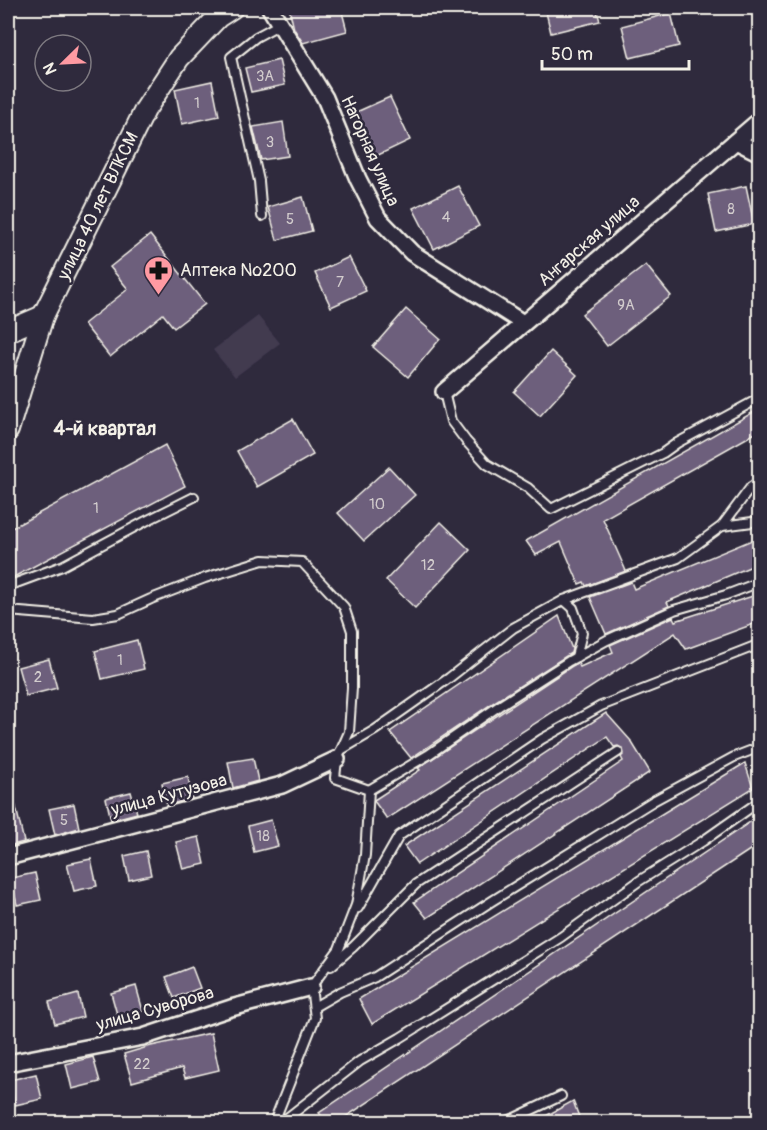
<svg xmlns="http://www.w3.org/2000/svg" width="767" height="1130" font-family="Pangolin,sans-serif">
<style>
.built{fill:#423a50}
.building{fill:#6d5e7b;stroke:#f4f1e8;stroke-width:1.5}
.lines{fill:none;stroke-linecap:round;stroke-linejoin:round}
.service-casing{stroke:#f4f1e8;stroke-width:12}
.minor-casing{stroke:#f4f1e8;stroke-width:20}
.tertiary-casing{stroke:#f4f1e8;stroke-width:24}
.service{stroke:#2f2a3d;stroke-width:8}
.minor{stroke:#2f2a3d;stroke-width:15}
.tertiary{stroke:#2f2a3d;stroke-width:20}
.labels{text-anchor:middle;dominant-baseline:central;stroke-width:5;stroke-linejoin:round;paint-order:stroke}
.number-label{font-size:15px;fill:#d2cccd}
.street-label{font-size:18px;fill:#f4f1e8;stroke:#2f2a3d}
.poi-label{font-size:18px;fill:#f4f1e8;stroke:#2f2a3d;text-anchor:start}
.neighbourhood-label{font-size:20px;font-weight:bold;fill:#f4f1e8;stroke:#2f2a3d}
</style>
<rect width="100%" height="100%" fill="#2f2a3d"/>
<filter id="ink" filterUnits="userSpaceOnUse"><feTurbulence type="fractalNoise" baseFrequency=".0167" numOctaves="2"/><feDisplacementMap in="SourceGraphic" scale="12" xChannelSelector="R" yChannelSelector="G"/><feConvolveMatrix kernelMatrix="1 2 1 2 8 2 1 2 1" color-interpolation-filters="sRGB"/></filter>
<g filter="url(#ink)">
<!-- built -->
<polygon class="built" points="258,316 280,343 235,377 213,350"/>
<!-- building -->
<g class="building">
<polygon points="289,8 341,8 347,31 303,43 294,29"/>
<polygon points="545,8 596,8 600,21 551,33"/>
<polygon points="671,13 679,46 630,58 622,26"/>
<polygon points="279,60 285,85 251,92 245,68"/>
<polygon points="212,81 219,116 182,124 175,89"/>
<polygon points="390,97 410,140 372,158 352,114"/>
<polygon points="283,122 288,156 261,160 253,127"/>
<polygon points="458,186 479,226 434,249 413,208"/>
<polygon points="746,186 754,224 716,232 708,194"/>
<polygon points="303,197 312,231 277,240 268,207"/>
<polygon points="150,235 205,304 174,328 163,314 110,357 84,324 128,289 110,267"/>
<polygon points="349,257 366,291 331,307 315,273"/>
<polygon points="646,265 671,296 607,346 582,314"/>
<polygon points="406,309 440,339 408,377 373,347"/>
<polygon points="551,351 577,375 540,416 514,392"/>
<polygon points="759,409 759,431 603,519 626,571 586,586 584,582 579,584 561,542 536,555 526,541"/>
<polygon points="293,419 313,455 257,487 237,451"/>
<polygon points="165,445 185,486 8,580 8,530"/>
<polygon points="389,467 415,495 364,541 338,513"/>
<polygon points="441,522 470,550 415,608 386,580"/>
<polygon points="759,537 759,563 667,602 669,606 606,634 590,597 631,582 634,589"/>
<polygon points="759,594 759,622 686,649 675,633 387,819 374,801 374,800 420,770 418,768 572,666 578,663 580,667 613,652 610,645 673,617 675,621"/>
<polygon points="559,616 572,649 571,653 496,701 411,758 390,732"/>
<polygon points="137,640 144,669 102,679 95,651"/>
<polygon points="49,659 57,688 26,696 18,667"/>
<polygon points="606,713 631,741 650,772 427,918 414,902 623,761 621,757 624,754 623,749 618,746 614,747 607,737 417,864 404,846"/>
<polygon points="253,758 258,781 233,788 228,762"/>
<polygon points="745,763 753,788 372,1024 359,999"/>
<polygon points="188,777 192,799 167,805 162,783"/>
<polygon points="131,792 137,813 111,820 106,798"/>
<polygon points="14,799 24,842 8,846 8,800"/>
<polygon points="74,804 79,828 55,835 49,809"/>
<polygon points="759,816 759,844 338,1122 327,1122 319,1113"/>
<polygon points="271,820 278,846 254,852 248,826"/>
<polygon points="199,837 205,864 183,869 176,842"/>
<polygon points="146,851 151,875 129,880 124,856"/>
<polygon points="91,859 97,886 74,891 67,864"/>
<polygon points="35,873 41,900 17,905 11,878"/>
<polygon points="192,967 200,988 174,998 166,977"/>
<polygon points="136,986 143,1011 118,1018 111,993"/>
<polygon points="78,994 83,1017 55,1024 49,1002"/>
<polygon points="211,1033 219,1070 185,1078 182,1068 132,1082 124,1054 151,1046"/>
<polygon points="93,1057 100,1082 72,1089 66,1064"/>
<polygon points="36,1074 42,1099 15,1105 10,1080"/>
<polygon points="573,1101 581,1122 535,1122"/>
</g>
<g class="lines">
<defs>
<g id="service">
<polyline points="480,8 480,9 490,8"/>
<polyline points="262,216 259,181 231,57 256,37 280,24"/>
<polyline points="444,392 451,421 466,441 487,464 528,488 551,509 663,453 677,443 760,398"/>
<polyline points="722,526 751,487 760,481"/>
<polyline points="8,586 62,566 146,521 194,497"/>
<polyline points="564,600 573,608 582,633 576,657"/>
<polyline points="8,611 93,618 118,614 151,599 205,578 263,560 302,562 344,607 352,631 352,688 349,732 337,759 335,778 369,790 365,855 356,905 339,949 311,987 315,1018 274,1122"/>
<polyline points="341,750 375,730 449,678 513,628 564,600 678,558 722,526 760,521"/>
<polyline points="369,790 428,755 499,706 569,661 607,640 674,610 726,595 760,582"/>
<polyline points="358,908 399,836 542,739 601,706 760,644"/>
<polyline points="331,966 353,947 416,884 618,752"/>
<polyline points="314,1007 340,992 375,977 492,901 653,801 734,757 760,747"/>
<polyline points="282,1122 360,1061 400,1038 561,937 639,881 703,841 760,801"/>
<polyline points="506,1122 561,1096"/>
</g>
<g id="minor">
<polyline points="270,8 325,98 358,179 378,218 412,253 523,323"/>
<polyline points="736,141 760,153"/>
<polyline points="444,392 760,120"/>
<polyline points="8,857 282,785 337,759"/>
<polyline points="8,1063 143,1037 231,1008 311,987"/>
</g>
<g id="tertiary">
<polyline points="8,331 43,316"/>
<polyline points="8,430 43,316 145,110 179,58 218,17 232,8"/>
</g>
</defs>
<!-- service casing -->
<use href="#service" class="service-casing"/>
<!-- minor casing -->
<use href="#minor" class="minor-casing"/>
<!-- tertiary casing -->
<use href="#tertiary" class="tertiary-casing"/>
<!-- service -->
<use href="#service" class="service"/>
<!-- minor -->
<use href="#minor" class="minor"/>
<!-- tertiary -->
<use href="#tertiary" class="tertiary"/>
</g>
</g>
<!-- icons -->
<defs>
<symbol id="pharmacy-pin" viewBox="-11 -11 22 30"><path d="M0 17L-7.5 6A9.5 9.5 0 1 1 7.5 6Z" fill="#ff9aa2" stroke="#2f2a3d"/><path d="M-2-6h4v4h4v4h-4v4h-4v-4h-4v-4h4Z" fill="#111"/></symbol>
</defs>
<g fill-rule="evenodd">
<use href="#pharmacy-pin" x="142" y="254" width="33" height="45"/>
</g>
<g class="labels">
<!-- number labels -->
<g class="number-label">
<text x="265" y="76">3А</text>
<text x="197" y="103">1</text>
<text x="270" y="142">3</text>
<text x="731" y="209">8</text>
<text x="446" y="217">4</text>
<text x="290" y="219">5</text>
<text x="340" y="282">7</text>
<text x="626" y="305">9А</text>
<text x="377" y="504">10</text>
<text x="96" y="508">1</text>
<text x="428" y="565">12</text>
<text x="120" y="660">1</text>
<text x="38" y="677">2</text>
<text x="64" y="820">5</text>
<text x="263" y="836">18</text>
<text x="142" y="1064">22</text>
</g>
<!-- street labels -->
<g class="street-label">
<text transform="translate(370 151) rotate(66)">Нагорная улица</text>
<text transform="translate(98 206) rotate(-64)">улица 40 лет ВЛКСМ</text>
<text transform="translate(589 241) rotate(-41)">Ангарская улица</text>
<text transform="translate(169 795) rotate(-15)">улица Кутузова</text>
<text transform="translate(155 1009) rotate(-16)">улица Суворова</text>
</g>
<!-- poi labels -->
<g class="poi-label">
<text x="180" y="270">Аптека №200</text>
</g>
<!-- neighbourhood labels -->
<g class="neighbourhood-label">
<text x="105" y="428">4-й квартал</text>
</g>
</g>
<!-- margin -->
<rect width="767" height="1130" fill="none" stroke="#2f2a3d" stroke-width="30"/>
<rect x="15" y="15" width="737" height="1100" fill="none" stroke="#f4f1e8" stroke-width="2" filter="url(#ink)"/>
<!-- north arrow -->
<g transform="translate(63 63) rotate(246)"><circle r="28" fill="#2f2a3d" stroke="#7e7a81" stroke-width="1.5"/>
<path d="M0-4.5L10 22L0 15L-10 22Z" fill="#ff9aa2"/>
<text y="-9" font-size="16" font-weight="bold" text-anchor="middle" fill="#f4f1e8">N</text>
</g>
<!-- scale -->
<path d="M542 60v9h147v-9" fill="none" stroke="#f4f1e8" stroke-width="3"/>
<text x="551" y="60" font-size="18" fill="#f4f1e8" stroke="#2f2a3d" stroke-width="4.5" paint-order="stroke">50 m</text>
</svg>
